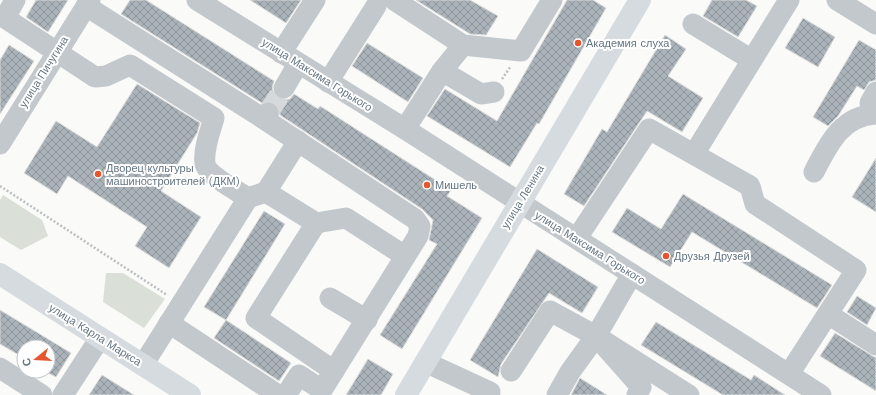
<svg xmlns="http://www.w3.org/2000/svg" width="876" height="395" font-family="'Work Sans',sans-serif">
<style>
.green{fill:#dadfd7}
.building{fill:url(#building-cross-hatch);stroke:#dcdcda}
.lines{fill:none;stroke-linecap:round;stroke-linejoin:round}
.minor-tunnel{stroke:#d5d9db;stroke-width:21;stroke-dasharray:21 10;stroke-linecap:butt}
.path{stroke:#bbbfc2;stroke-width:2.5;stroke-dasharray:2 2;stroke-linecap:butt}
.minor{stroke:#c3c8cc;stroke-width:21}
.major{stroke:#d6dbdf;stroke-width:22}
.poi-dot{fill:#e4572e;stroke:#fff;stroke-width:1.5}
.labels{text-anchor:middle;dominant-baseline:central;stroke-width:4;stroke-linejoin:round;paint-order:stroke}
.poi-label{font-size:11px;fill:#657683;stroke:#fff;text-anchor:start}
.street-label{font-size:11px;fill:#657683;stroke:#fff}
</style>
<defs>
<pattern id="building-cross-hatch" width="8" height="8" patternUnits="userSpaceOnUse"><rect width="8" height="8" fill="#aab3b9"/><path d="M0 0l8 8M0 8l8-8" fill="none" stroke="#8e969c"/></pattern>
</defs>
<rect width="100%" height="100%" fill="#fafaf8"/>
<!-- green -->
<g class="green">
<polygon points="3,195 42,220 48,236 21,250 0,237 0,200"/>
<polygon points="106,273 123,273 165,299 144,328 103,302"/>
</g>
<!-- building -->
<g class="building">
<polygon points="36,0 68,0 48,32 26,17"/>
<polygon points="130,0 146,0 274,81 272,88 274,94 278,99 284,100 290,99 294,94 318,109 320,106 451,190 447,196 482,218 402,349 380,335 437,244 429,240 433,220 422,209 280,115 279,108 274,103 268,101 262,103 121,14"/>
<polygon points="250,0 301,0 286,23"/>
<polygon points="416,0 470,0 498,16 486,35 470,34"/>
<polygon points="567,0 593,0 606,8 539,124 537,123 510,167 427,116 445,89 497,121"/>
<polygon points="712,0 746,0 757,6 738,37 703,16"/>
<polygon points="803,18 835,37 818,67 785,48"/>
<polygon points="665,35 686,49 668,76 703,98 682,132 647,111 584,206 564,194 602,129 607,132"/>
<polygon points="859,40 876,50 876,80 869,82 864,90 857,86 838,116 828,126 813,117"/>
<polygon points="367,43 423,78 408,102 352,66"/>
<polygon points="9,45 34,61 0,114 0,60"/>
<polygon points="137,84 200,123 197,133 161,191 201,217 169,268 135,246 147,227 68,176 57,194 24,173 56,121 97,147"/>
<polygon points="876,158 876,212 852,197"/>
<polygon points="683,194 832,285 817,308 692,232 670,267 612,232 627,208 661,229"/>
<polygon points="264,211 285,224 226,320 204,307"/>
<polygon points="537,249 598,287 582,313 549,293 501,364 498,377 470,360"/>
<polygon points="857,296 876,308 867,325 847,312"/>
<polygon points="0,310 71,353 56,377 48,373 48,347 24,347 24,358 0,344"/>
<polygon points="226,320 291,363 279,381 214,338"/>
<polygon points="656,322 751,380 754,375 785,395 723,395 641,345"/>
<polygon points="835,333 876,358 876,391 820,356"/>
<polygon points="368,359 393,374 381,395 346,395"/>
<polygon points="102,375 134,395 89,395"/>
<polygon points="580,378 607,395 571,395"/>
</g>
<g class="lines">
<!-- minor-tunnel -->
<polyline class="minor-tunnel" points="268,113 284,88"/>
<!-- path -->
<g class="path">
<polyline points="502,79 511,66"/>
<polyline points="0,186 167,295"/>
</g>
<!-- minor -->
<g class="minor">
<path d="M15,0l-10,18 90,59 11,-1 24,-11 84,53c-4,14 -11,31 -9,46 3,12 33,27 43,34"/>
<polyline points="197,0 405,129 821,395"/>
<polyline points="394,0 463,45 521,51 552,0"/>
<polyline points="837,0 876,24"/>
<polyline points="86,6 264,119"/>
<polyline points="693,24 752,60"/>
<polyline points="281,53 315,0"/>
<polyline points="442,71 481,94 494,92"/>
<polyline points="328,82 376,6"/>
<polyline points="284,88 298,64"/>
<polyline points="870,103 876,92"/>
<polyline points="268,113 264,119 415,219 420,226 418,236 322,390 299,375 286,395"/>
<polyline points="405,129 442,71 463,45"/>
<polyline points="0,144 90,0"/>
<polyline points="694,154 789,0"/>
<path d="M814,172c14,-27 27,-56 62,-58"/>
<polyline points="266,192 298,141"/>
<polyline points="316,223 256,318 334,371"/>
<polyline points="577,238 649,129 750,186 755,204 856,270 789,374"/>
<polyline points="632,274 596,336 641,387 637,395"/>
<polyline points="330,298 367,320"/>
<polyline points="828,314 876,345"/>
<polyline points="169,323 278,395"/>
<polyline points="425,362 490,392 489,395"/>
<polyline points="143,365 248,198 266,192 316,223 346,218 405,256"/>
<polyline points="0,368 42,395"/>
<polyline points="511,371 550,311 596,336 689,395"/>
<polyline points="63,395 100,338"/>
<polyline points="557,395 570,372 596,336"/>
</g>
<!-- major -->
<g class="major">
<polyline points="0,274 190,395"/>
<polyline points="406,395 640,0"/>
</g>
</g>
<!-- markers -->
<g class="poi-dot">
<circle cx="578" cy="43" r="4"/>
<circle cx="98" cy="174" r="4"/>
<circle cx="427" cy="185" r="4"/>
<circle cx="666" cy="256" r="4"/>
</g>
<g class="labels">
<!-- poi labels -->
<g class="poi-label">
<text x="586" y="43">Академия слуха</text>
<text x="106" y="168">Дворец культуры<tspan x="106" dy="13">машиностроителей (ДКМ)</tspan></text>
<text x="435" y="185">Мишель</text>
<text x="674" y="256">Друзья Друзей</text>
</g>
<!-- street labels -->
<g class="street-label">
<text transform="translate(44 72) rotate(-58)">улица Пичугина</text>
<text transform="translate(317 75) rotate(32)">улица Максима Горького</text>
<text transform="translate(523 197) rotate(-59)">улица Ленина</text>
<text transform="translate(590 248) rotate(32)">улица Максима Горького</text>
<text transform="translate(95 335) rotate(32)">улица Карла Маркса</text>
</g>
</g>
<!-- north arrow -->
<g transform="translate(36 359) rotate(252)"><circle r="19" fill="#ffffff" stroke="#c1c8cd"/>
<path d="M0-3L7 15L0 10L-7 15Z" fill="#e4572e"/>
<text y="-6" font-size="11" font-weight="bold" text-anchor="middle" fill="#657683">С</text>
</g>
</svg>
